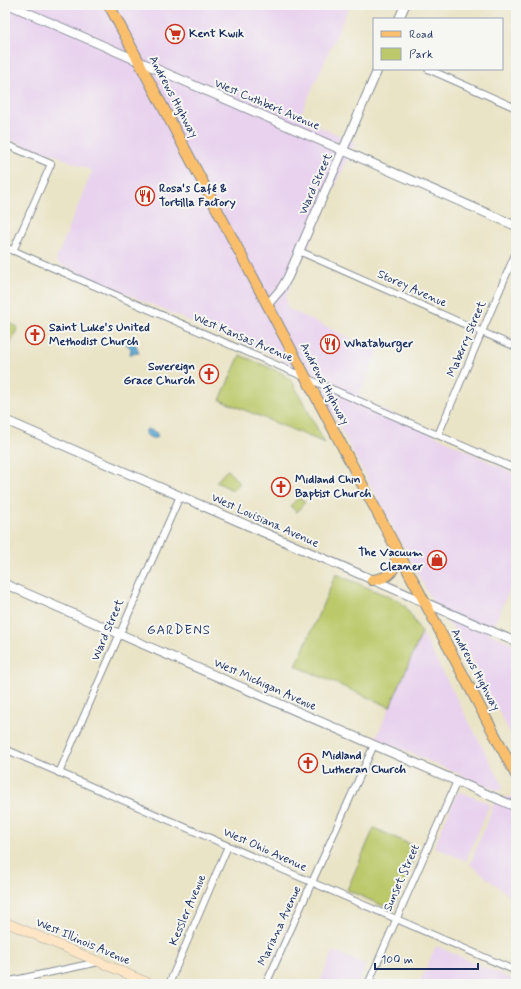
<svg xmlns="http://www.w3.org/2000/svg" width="521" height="989" font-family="Mynerve,sans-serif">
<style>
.built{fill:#e8d2ee}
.green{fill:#bcc96b;stroke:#6c7c64}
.water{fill:#53a5ce;stroke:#376a96}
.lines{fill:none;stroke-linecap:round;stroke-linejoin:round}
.minor-casing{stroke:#828a92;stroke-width:8}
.tertiary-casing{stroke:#828a92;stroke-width:10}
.secondary-casing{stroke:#828a92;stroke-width:10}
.primary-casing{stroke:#828a92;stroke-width:12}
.minor{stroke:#fff;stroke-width:6}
.tertiary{stroke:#fff;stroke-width:8}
.secondary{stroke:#fde5c5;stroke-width:9}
.primary{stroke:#f9bf6d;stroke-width:10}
.labels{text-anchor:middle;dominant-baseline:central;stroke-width:4;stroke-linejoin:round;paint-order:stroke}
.poi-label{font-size:12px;font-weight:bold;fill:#1b2f5e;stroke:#f6f6f2;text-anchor:start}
.street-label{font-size:12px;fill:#1b2f5e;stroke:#f6f6f2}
.neighbourhood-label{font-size:13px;letter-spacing:1px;fill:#1b2f5e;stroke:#f6f6f2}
</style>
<rect width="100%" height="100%" fill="#f6f6f2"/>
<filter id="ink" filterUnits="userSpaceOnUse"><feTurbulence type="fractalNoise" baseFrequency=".025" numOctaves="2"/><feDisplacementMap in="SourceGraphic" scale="8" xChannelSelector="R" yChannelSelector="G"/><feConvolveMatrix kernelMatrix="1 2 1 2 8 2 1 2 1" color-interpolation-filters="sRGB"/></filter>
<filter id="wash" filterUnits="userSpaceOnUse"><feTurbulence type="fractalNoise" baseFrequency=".012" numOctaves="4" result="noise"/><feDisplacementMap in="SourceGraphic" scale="16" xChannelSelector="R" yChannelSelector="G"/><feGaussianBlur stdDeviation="0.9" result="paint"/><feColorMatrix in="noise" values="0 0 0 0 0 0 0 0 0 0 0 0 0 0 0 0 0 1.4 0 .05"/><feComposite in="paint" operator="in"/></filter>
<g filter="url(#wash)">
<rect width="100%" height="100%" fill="#eae4c7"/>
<!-- built -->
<g class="built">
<polygon points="5,5 350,5 299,118 355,142 286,296 287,308 378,351 361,391 341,382 361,393 359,398 516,475 516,575 495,623 489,633 516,645 516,744 460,637 437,610 313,377 266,352 180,317 59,264 56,260 92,171 49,152 43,154 5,137"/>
<polygon points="422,633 503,786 502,789 498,791 376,738"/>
<polygon points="461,792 490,804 466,861 434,847 457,793"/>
<polygon points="516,796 516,912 507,894 470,864 496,799"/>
<polygon points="436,946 516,981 516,984 419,984"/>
<polygon points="333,951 366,965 358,984 319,984"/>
</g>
<!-- green -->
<g class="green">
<polygon points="5,321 18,327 5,356"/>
<polygon points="240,355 282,373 293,383 325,443 220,400"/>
<polygon points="227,470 240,483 233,490 216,482"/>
<polygon points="299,497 305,502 297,512 290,506"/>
<polygon points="336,574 399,601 405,606 422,633 390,707 296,666"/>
<polygon points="374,828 418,848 394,906 390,909 347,890"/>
</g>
<!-- water -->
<g class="water">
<polygon points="127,341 136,345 139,353 130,354 131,348 126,344"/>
<path d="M147,429l9,3 2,5c-5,3 -12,0 -13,-6z"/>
</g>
</g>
<g filter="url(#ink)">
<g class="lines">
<defs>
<g id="minor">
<polyline points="428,69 516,108"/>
<polyline points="5,144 51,164 13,251"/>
<polyline points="5,247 516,469"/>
<polyline points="299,251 516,347"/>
<polyline points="438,435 516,252"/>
<polyline points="5,749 516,971"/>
<polyline points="59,773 180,496"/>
<polyline points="5,982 99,962"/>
<polyline points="169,984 228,846"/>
<polyline points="266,984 374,745"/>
<polyline points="368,984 457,781"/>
</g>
<g id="tertiary">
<polyline points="10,5 516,226"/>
<polyline points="399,19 405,5"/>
<polyline points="268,304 281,289 288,277 378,69"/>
<polyline points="5,420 516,642"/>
<polyline points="5,584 516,807"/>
</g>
<polyline id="secondary" points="5,922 151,984"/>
<g id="primary">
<polyline points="109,5 516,775"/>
<path d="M372,580c20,-2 23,-10 25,-28"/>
</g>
</defs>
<!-- minor casing -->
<use href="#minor" class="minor-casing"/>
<!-- tertiary casing -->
<use href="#tertiary" class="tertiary-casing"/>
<!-- secondary casing -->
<use href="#secondary" class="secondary-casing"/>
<!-- primary casing -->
<use href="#primary" class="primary-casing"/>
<!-- minor -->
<use href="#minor" class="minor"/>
<!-- tertiary -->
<use href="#tertiary" class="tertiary"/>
<!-- secondary -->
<use href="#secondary" class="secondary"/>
<!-- primary -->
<use href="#primary" class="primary"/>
</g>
</g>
<!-- icons -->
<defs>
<symbol id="supermarket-ring" viewBox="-11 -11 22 22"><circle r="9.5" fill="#f6f6f2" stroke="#c8321e" stroke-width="1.5"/><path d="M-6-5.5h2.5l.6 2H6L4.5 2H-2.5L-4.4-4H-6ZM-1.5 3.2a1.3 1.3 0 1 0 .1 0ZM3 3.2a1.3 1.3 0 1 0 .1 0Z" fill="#c8321e"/></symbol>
<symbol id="restaurant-ring" viewBox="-11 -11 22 22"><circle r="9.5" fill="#f6f6f2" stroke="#c8321e" stroke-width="1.5"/><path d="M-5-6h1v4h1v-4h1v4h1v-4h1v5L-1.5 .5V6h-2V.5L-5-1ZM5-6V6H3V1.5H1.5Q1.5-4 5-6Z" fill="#c8321e"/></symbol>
<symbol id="church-ring" viewBox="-11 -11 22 22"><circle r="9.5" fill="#f6f6f2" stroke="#c8321e" stroke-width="1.5"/><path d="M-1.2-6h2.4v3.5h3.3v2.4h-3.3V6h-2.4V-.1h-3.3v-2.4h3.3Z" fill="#c8321e"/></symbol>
<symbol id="shop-ring" viewBox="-11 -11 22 22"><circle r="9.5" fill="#f6f6f2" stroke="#c8321e" stroke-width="1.5"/><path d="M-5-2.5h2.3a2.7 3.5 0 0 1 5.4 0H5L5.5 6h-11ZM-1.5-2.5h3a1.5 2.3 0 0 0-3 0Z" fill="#c8321e"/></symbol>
</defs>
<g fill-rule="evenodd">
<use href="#supermarket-ring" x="164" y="23" width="22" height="22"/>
<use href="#restaurant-ring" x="134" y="185" width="22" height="22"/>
<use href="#church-ring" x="24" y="324" width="22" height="22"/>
<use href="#restaurant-ring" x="319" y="333" width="22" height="22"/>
<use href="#church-ring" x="198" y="363" width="22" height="22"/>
<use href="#church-ring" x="270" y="476" width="22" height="22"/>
<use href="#shop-ring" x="426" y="549" width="22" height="22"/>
<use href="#church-ring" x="297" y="752" width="22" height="22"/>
</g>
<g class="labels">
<!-- poi labels -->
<g class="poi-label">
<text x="189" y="34">Kent Kwik</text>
<text x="159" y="189">Rosa's Café &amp;<tspan x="159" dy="14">Tortilla Factory</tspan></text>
<text x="49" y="328">Saint Luke's United<tspan x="49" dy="14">Methodist Church</tspan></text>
<text x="344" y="344">Whataburger</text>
<text x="195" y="367" text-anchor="end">Sovereign<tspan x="195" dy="14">Grace Church</tspan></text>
<text x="295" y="480">Midland Chin<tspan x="295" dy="14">Baptist Church</tspan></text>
<text x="423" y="553" text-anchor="end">The Vacuum<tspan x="423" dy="14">Cleaner</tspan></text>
<text x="322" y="756">Midland<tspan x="322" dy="14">Lutheran Church</tspan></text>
</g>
<!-- street labels -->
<g class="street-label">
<text transform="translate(173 97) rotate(62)">Andrews Highway</text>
<text transform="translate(267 105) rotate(23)">West Cuthbert Avenue</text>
<text transform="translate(316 184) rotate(-66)">Ward Street</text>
<text transform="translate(412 289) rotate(24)">Storey Avenue</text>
<text transform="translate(243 338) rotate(23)">West Kansas Avenue</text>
<text transform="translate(467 339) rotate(-67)">Maberry Street</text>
<text transform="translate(324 384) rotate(62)">Andrews Highway</text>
<text transform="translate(265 521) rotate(24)">West Louisiana Avenue</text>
<text transform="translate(108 630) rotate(-67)">Ward Street</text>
<text transform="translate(475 670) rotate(62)">Andrews Highway</text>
<text transform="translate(265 685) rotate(24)">West Michigan Avenue</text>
<text transform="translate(265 850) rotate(24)">West Ohio Avenue</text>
<text transform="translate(402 878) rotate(-66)">Sunset Street</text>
<text transform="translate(188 910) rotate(-67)">Kessler Avenue</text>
<text transform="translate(280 926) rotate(-65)">Mariana Avenue</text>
<text transform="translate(83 942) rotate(23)">West Illinois Avenue</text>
</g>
<!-- neighbourhood labels -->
<g class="neighbourhood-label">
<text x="179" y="630">GARDENS</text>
</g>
</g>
<!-- margin -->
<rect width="521" height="989" fill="none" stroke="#f6f6f2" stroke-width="20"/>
<!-- legend -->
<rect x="373" y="18" width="130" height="52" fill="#f6f6f2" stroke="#9ea6b7"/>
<rect x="381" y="31" width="20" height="6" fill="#f9bf6d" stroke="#9ea6b7"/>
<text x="409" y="38" font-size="12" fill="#1b2f5e">Road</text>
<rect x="381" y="48" width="20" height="12" fill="#bcc96b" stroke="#9ea6b7"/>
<text x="409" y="58" font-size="12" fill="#1b2f5e">Park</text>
<!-- scale -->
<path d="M375 963v6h103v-6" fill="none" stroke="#1b2f5e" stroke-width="2"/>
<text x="381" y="963" font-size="12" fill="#1b2f5e" stroke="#f6f6f2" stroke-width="3" paint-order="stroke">100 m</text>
</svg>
